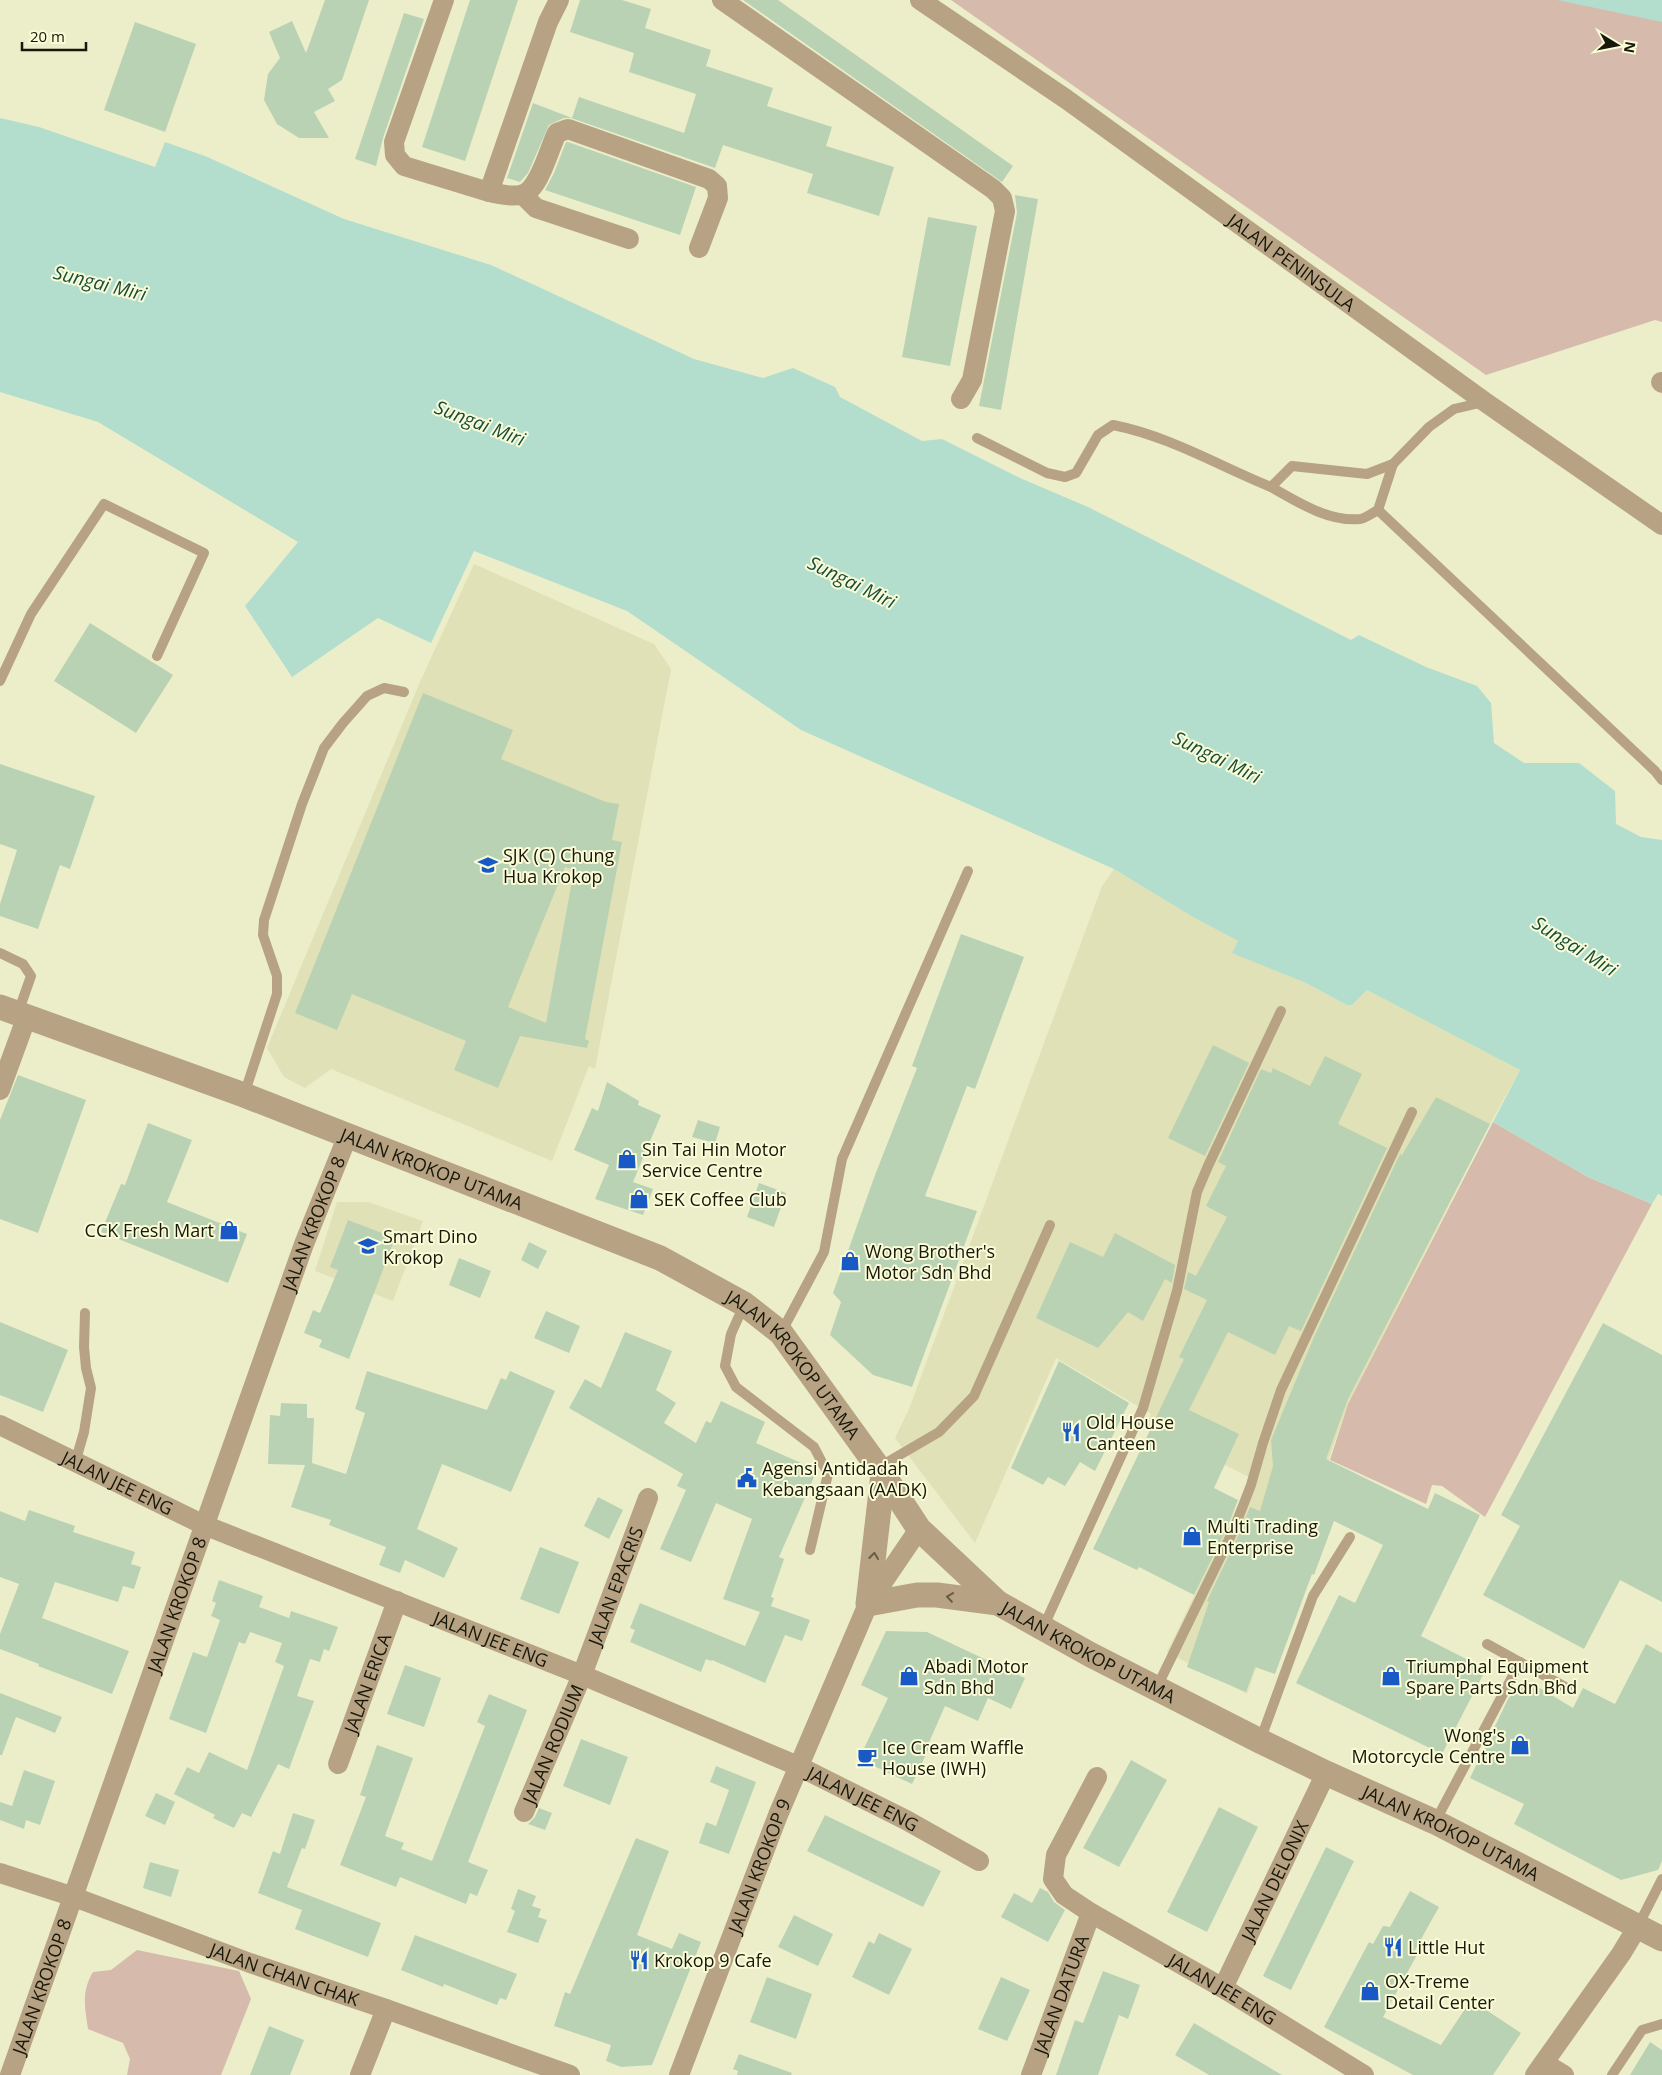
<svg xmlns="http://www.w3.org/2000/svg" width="1662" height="2075" font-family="'Open Sans',sans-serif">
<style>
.built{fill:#e0e1b6}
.green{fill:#d6baab}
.water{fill:#b3ddcd}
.building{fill:#bad2b4;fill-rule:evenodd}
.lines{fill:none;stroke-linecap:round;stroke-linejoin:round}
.service{stroke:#b7a383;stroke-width:10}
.minor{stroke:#b7a383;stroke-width:20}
.tertiary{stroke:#b7a383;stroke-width:25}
.oneway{stroke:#675d46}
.labels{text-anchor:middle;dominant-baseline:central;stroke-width:4;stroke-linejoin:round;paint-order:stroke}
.street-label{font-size:18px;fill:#17170a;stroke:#fafbd7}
.poi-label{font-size:18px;fill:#17170a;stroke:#fafbd7;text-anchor:start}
.water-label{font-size:19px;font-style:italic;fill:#164d3c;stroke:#fafbd7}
</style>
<rect width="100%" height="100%" fill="#eceeca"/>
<!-- built -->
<g class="built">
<polygon points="474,564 654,644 671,669 595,1069 589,1066 552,1161 331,1069 305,1088 284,1077 267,1048 420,682"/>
<polygon points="1114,869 1193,917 1238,941 1233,953 1306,983 1347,1005 1352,1005 1367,990 1520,1070 1490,1124 1348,1404 1247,1694 1167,1652 1251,1478 1146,1426 1151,1414 1056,1358 975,1543 895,1438 909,1409 1102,886"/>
<polygon points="337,1202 368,1202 423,1221 393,1301 315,1271"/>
</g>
<!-- green -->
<g class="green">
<polygon points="951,0 1662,0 1662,322 1655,320 1486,375"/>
<polygon points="1493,1122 1588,1177 1652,1204 1485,1517 1442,1486 1432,1485 1426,1504 1330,1460 1348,1404"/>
<path d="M137,1950l102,21 12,28 -30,76h-94l3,-16 -7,-16 -35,-14c-3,-21 -7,-37 5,-57l18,-2z"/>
</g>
<!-- water -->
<g class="water">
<polygon points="1557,0 1662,0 1662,22"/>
<polygon points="0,118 39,127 155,167 165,142 205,156 344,219 491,265 694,359 763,378 793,368 835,387 840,397 922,441 942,439 1020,478 1088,507 1351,640 1359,635 1426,667 1477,686 1491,703 1494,743 1524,763 1579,763 1615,791 1616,824 1641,837 1662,840 1662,1196 1658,1194 1652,1204 1588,1177 1493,1122 1520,1070 1367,990 1352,1005 1347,1005 1306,983 1232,953 1238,941 1193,917 1114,869 801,730 627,611 474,551 431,643 378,618 292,677 245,606 298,542 98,422 0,392"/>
</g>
<!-- building -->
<g class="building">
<polygon points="325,0 369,0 342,80 328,89 335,101 314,112 329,138 299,138 277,124 264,100 268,74 280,58 269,32 292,21 306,53"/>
<polygon points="470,0 518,0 465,161 422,147"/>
<polygon points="580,0 622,0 651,9 645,28 711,50 706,66 773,88 767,106 832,127 826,146 894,167 879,216 807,193 813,174 723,145 715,168 571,118 564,118 549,125 528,173 520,182 507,178 533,103 572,118 579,97 684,133 696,94 629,72 634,53 570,32"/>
<polygon points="743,0 778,0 1013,166 1002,182"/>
<polygon points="404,13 424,19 383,138 376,166 355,159"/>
<polygon points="135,22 196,44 165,132 104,110"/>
<polygon points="566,142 568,142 696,187 680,235 545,190 554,173"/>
<polygon points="1015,195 1038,199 1001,410 979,406 1017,213"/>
<polygon points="928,217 977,226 950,366 902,357"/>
<polygon points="90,623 173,675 136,733 54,681"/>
<path d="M423,693l90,37 -12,29 105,43 13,2 -7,36 10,2 -37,197 4,2 -2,7 -67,-12 -22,52 -44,-18 12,-29 -114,-47 -15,36 -42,-17zM565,867l9,3 -28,153 -38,-16z"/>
<polygon points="0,764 95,796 70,869 60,865 38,929 0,916 0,904 17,850 0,844"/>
<polygon points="961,934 1024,957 975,1089 967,1086 925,1196 977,1211 912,1387 873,1375 830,1335 841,1302 833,1293 875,1175 917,1068 912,1066"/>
<polygon points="1213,1045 1249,1063 1205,1156 1168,1138"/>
<polygon points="1325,1056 1362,1074 1338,1124 1387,1148 1301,1331 1289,1326 1275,1355 1228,1332 1189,1410 1239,1434 1214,1488 1238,1500 1228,1526 1194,1595 1139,1567 1137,1570 1093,1549 1184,1359 1179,1357 1207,1300 1184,1289 1188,1272 1196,1276 1227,1217 1206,1206 1226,1166 1218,1162 1261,1069 1271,1073 1273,1068 1310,1086"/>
<polygon points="18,1075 86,1100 38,1233 0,1219 0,1120"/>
<polygon points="607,1082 639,1101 638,1105 661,1115 633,1182 653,1189 643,1215 595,1199 609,1165 574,1150 592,1108 598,1111"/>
<polygon points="1436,1097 1490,1124 1348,1399 1326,1459 1428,1509 1435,1493 1480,1515 1421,1636 1486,1669 1442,1754 1296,1683 1339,1595 1355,1603 1383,1545 1334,1521 1314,1575 1312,1574 1275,1674 1255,1667 1246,1692 1187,1667 1209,1602 1207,1601 1240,1532 1250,1507 1260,1511 1273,1466 1271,1440 1314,1337 1400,1154 1402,1155"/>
<polygon points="698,1120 720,1127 715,1143 692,1137"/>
<polygon points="148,1123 192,1140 167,1202 247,1234 228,1283 101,1232 121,1184 125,1185"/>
<polygon points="759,1183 786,1193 774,1227 747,1217"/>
<polygon points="348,1220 395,1238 349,1359 319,1347 322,1340 304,1333 313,1310 320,1313 338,1270 330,1267"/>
<polygon points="1115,1233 1175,1265 1172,1283 1165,1279 1143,1321 1128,1312 1098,1348 1036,1318 1070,1242 1103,1257"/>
<polygon points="529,1242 547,1251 538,1269 521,1260"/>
<polygon points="459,1258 491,1271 480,1298 449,1285"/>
<polygon points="546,1311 580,1326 569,1353 534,1338"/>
<polygon points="0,1322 68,1350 43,1412 0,1395"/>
<polygon points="1603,1323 1662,1355 1662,1602 1620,1580 1584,1649 1483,1595 1520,1526 1501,1515"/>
<polygon points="625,1332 672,1351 656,1390 676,1403 664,1423 696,1443 706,1421 711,1423 721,1401 765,1422 756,1443 817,1470 779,1557 784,1559 771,1597 774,1598 771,1606 810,1620 802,1641 785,1635 765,1683 712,1660 711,1661 706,1659 701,1672 630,1642 635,1630 630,1628 640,1603 745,1646 760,1612 723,1599 752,1519 716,1503 691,1562 660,1549 686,1490 677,1486 683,1474 569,1408 585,1379 601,1388"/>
<polygon points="1059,1361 1129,1403 1095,1471 1080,1462 1065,1486 1048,1477 1043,1485 1011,1468"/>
<polygon points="367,1371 487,1410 501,1378 506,1380 510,1371 555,1391 511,1492 442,1464 417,1529 458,1548 444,1578 405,1560 400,1573 379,1565 386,1547 329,1525 331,1520 291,1507 305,1465 268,1464 270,1415 280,1416 281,1403 307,1404 307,1418 314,1418 312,1463 346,1474 365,1413 355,1409"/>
<polygon points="598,1497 623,1510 609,1539 584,1526"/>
<polygon points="29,1510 75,1526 73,1532 135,1552 131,1564 141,1567 134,1589 123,1586 118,1602 55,1582 42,1618 129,1651 112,1694 38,1666 39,1664 0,1649 0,1634 19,1584 0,1577 0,1511 25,1521"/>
<polygon points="540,1547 579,1562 559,1614 520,1599"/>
<polygon points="219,1580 263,1596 259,1607 289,1618 291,1611 338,1627 329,1651 324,1649 320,1662 310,1659 297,1696 314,1701 289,1769 278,1764 251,1817 242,1813 234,1828 213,1818 215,1815 174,1794 187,1767 199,1773 209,1752 247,1770 284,1666 275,1662 282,1643 250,1632 245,1644 239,1642 206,1733 169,1719 193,1652 207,1657 220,1620 211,1616 216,1603 212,1601"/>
<polygon points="886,1631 927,1632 1025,1678 1011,1709 988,1698 978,1721 945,1706 927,1747 929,1748 912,1784 859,1759 888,1698 861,1685"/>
<polygon points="1646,1644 1662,1653 1662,1861 1658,1870 1621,1880 1514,1824 1524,1804 1470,1778 1508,1699 1518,1687 1528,1681 1573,1708 1583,1688 1615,1704"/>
<polygon points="405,1665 441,1678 424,1727 387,1714"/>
<polygon points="0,1693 62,1717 55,1733 16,1717 2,1755 0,1755"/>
<polygon points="489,1694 527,1710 468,1862 488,1870 477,1896 470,1893 466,1904 400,1877 396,1887 340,1865 366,1797 360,1795 377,1745 413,1758 385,1836 404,1843 401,1849 432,1861 485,1726 477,1722"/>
<polygon points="581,1739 628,1757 610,1805 563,1786"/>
<polygon points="1131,1760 1167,1780 1119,1867 1083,1848"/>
<polygon points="716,1766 756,1782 729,1854 699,1843 706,1822 716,1826 729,1790 710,1782"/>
<polygon points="24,1770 55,1781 40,1825 26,1820 24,1829 0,1820 0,1802 12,1806"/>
<polygon points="156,1793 175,1802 165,1825 145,1816"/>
<polygon points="1219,1807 1258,1827 1207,1932 1167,1912"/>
<polygon points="539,1808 552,1813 545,1830 528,1824 535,1817"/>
<polygon points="293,1813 315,1820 305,1849 302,1848 287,1887 381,1923 368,1957 295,1929 302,1910 258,1893 273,1851 280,1854"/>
<polygon points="825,1815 941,1871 923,1907 807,1851"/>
<polygon points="636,1838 669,1851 637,1935 672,1949 679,1933 701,1942 652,2065 621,2067 606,2061 611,2045 554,2026 565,1992 570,1994"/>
<polygon points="1326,1847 1354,1861 1291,1990 1263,1976"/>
<polygon points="150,1862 179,1870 171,1897 143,1888"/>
<polygon points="1040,1888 1048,1892 1054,1902 1065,1910 1048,1942 1001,1917 1014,1893 1032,1903"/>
<polygon points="518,1889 536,1896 532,1906 541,1909 538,1917 547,1920 538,1943 507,1932 515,1911 511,1909"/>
<polygon points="1410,1891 1439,1907 1415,1950 1418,1953 1383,2017 1441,2045 1471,2000 1521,2033 1493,2075 1413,2075 1324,2027 1369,1942 1373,1944 1383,1926 1390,1927"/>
<polygon points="794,1915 833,1934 818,1966 778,1947"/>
<polygon points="879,1933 912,1949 889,1995 852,1977 869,1941 874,1944"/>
<polygon points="415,1935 517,1974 506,2000 500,1998 497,2005 444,1984 443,1987 401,1970"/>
<polygon points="1103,1971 1140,1985 1128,2019 1119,2015 1098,2075 1056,2075 1075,2020 1083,2023"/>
<polygon points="767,1977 812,1994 796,2039 750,2022"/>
<polygon points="1001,1977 1030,1990 1007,2041 978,2029"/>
<polygon points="1194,2023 1282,2075 1209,2075 1175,2055"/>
<polygon points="269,2026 304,2040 290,2075 250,2075"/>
<polygon points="1650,2042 1662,2050 1662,2075 1630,2075"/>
<polygon points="739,2054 792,2073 791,2075 737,2075 738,2071 733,2069"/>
</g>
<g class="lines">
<!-- service -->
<g class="service">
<path d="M977,438l70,35 18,4 11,-4 22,-38 15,-10c56,11 106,41 158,62l21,-21 75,8 26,-10 36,-37 25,-18 30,-7"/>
<path d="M1271,487c27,15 57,35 89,32 6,-1 12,-6 18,-9l15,-46"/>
<polyline points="1378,510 1655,771 1662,780"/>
<polyline points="0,681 31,614 104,504 204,553 157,656"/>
<polyline points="0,953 23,964 31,976 18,1013"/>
<polyline points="244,1095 277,994 277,976 263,935 264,920 302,804 324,748 343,723 367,696 384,688 404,692"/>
<polyline points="744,1305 731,1334 725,1366 736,1387 814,1447 828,1474 810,1550"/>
<polyline points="781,1333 824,1252 842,1159 968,871"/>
<polyline points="75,1463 84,1432 91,1388 86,1368 84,1347 85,1313"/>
<polyline points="879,1467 939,1432 974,1396 1050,1225"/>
<polyline points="1043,1628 1143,1408 1177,1291 1197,1192 1208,1166 1281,1011"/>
<polyline points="1487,1644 1567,1688"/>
<polyline points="1157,1687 1234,1529 1251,1485 1263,1443 1281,1390 1412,1112"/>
<polyline points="1260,1741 1313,1596 1350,1537"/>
<polyline points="1435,1822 1520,1662"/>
<polyline points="1638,1926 1662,1879"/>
<polyline points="1612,2075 1642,2030 1662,2024"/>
</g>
<!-- minor -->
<g class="minor">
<polyline points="444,0 394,142 395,155 404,166 489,192 548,22 559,0"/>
<polyline points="722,0 993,189 1002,198 1005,211 972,380 961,399"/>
<path id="s1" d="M920,0l146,99 419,303 177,123"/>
<path d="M489,192c10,2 21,5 31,3 19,-2 29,-47 37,-62l11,-4 141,50 8,7 1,12 -19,50"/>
<polyline points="523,195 536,208 629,239"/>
<polyline points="1661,382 1662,383"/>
<polyline points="0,1090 27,1016"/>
<path id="s2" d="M0,1425l204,100 378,150 216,91 108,54 73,41"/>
<path id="s3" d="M338,1764l59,-163"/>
<path id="s4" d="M1097,1777l-41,78 -3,24 11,16 27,18 132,75 141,87"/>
<path id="s5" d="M524,1812l58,-137 66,-177"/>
<path id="s6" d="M0,1873l74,24 176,66 136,46 184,66"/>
<path id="s7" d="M1223,1988l103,-215"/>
<polyline points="1544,2063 1564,2075"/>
<path id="s8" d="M10,2075l294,-831 44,-109"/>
<polyline points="360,2075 386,2009"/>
<path id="s9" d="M679,2075l99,-260 90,-211 51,-75"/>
<path id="s10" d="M1031,2075l60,-162"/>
<polyline points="1535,2075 1621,1954 1638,1926"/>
</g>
<!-- tertiary -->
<g class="tertiary">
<path id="s11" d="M0,1007l244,88 416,163 84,46 37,29 102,141 36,55 79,74 93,52 169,86 66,32 109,49 227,117"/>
<polyline points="883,1474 868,1604 917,1595 937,1595 998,1603"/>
</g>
</g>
<!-- one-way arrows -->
<defs><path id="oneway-chevron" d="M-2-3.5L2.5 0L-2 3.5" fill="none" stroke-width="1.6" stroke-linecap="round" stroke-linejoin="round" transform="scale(1.25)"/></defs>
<g class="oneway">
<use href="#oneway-chevron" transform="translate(874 1556) rotate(-84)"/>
<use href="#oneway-chevron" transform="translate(950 1597) rotate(-172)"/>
</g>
<!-- icons -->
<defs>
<symbol id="school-bare" viewBox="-9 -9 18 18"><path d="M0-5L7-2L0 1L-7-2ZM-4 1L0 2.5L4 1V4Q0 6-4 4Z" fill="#1859c5" stroke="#fafbd7" stroke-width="2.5" paint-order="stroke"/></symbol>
<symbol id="shop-bare" viewBox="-9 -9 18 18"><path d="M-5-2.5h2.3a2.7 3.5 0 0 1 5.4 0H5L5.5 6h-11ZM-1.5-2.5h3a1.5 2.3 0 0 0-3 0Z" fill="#1859c5" stroke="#fafbd7" stroke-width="2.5" paint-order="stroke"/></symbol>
<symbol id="restaurant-bare" viewBox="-9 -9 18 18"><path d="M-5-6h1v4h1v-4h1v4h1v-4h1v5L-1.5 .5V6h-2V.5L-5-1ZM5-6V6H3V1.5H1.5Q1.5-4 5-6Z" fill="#1859c5" stroke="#fafbd7" stroke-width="2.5" paint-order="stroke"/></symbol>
<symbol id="civic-bare" viewBox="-9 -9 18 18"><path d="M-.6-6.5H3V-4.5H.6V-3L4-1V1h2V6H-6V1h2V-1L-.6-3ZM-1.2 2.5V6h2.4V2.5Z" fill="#1859c5" stroke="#fafbd7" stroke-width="2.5" paint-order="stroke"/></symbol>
<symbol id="cafe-bare" viewBox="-9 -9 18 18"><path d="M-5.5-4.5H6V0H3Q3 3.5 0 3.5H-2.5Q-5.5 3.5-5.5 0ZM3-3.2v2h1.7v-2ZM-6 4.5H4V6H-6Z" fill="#1859c5" stroke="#fafbd7" stroke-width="2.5" paint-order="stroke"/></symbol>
</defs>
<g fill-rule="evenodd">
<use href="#school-bare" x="474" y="851" width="28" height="28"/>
<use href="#shop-bare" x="613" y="1145" width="28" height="28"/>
<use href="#shop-bare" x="625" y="1185" width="28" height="28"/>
<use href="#shop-bare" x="215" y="1216" width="28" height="28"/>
<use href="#school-bare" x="354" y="1232" width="28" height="28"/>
<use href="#shop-bare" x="836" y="1247" width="28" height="28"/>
<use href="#restaurant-bare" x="1057" y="1418" width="28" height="28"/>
<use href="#civic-bare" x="733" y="1464" width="28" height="28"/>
<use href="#shop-bare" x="1178" y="1522" width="28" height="28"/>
<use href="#shop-bare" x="895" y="1662" width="28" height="28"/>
<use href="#shop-bare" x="1377" y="1662" width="28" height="28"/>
<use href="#shop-bare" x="1506" y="1731" width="28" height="28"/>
<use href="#cafe-bare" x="853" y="1743" width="28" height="28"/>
<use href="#restaurant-bare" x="1379" y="1933" width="28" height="28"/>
<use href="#restaurant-bare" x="625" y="1946" width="28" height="28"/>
<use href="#shop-bare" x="1356" y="1977" width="28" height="28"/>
</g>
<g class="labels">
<!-- street labels -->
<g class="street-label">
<text stroke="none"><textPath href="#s1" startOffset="455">JALAN PENINSULA</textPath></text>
<text stroke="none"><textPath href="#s11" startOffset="461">JALAN KROKOP UTAMA</textPath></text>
<text stroke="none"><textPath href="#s8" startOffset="904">JALAN KROKOP 8</textPath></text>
<text stroke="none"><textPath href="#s11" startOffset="880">JALAN KROKOP UTAMA</textPath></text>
<text stroke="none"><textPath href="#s2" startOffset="131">JALAN JEE ENG</textPath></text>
<text stroke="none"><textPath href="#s5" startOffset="244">JALAN EPACRIS</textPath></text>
<text stroke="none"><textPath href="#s8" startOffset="499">JALAN KROKOP 8</textPath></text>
<text stroke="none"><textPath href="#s2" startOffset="536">JALAN JEE ENG</textPath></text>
<text stroke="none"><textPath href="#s11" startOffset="1300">JALAN KROKOP UTAMA</textPath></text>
<text stroke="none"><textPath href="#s3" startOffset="86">JALAN ERICA</textPath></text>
<text stroke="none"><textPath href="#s5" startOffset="74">JALAN RODIUM</textPath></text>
<text stroke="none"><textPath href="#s2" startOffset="941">JALAN JEE ENG</textPath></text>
<text stroke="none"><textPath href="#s11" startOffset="1705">JALAN KROKOP UTAMA</textPath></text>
<text stroke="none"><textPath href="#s9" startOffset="224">JALAN KROKOP 9</textPath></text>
<text stroke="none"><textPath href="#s7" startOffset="119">JALAN DELONIX</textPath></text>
<text stroke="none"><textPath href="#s6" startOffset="302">JALAN CHAN CHAK</textPath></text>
<text stroke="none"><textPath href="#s8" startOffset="94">JALAN KROKOP 8</textPath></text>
<text stroke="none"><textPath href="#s4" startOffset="316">JALAN JEE ENG</textPath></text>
<text stroke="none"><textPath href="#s10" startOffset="86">JALAN DATURA</textPath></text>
</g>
<!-- poi labels -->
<g class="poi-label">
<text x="503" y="855">SJK (C) Chung<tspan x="503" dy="21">Hua Krokop</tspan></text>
<text x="642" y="1149">Sin Tai Hin Motor<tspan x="642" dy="21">Service Centre</tspan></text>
<text x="654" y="1199">SEK Coffee Club</text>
<text x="214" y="1230" text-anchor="end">CCK Fresh Mart</text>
<text x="383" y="1236">Smart Dino<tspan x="383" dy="21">Krokop</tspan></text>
<text x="865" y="1251">Wong Brother's<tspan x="865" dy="21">Motor Sdn Bhd</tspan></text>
<text x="1086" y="1422">Old House<tspan x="1086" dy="21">Canteen</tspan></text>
<text x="762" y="1468">Agensi Antidadah<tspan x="762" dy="21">Kebangsaan (AADK)</tspan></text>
<text x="1207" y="1526">Multi Trading<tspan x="1207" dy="21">Enterprise</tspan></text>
<text x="924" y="1666">Abadi Motor<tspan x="924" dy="21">Sdn Bhd</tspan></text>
<text x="1406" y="1666">Triumphal Equipment<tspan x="1406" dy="21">Spare Parts Sdn Bhd</tspan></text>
<text x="1505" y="1735" text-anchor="end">Wong's<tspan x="1505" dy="21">Motorcycle Centre</tspan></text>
<text x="882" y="1747">Ice Cream Waffle<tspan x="882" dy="21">House (IWH)</tspan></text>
<text x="1408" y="1947">Little Hut</text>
<text x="654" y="1960">Krokop 9 Cafe</text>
<text x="1385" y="1981">OX-Treme<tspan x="1385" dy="21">Detail Center</tspan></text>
</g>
<!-- water labels -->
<g class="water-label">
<text transform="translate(100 283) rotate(14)">Sungai Miri</text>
<text transform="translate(480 423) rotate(21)">Sungai Miri</text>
<text transform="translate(852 582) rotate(26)">Sungai Miri</text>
<text transform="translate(1217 757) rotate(26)">Sungai Miri</text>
<text transform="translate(1575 946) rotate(32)">Sungai Miri</text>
</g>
</g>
<!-- north arrow -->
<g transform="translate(1617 45) rotate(100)" stroke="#fafbd7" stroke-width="4" paint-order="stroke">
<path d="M0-4L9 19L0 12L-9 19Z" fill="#17170a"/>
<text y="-8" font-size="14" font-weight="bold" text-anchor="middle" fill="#17170a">N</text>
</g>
<!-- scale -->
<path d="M22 42v8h64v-8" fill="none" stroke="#17170a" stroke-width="2.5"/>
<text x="30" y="42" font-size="15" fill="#17170a" stroke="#fafbd7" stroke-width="4" paint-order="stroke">20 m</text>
</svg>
